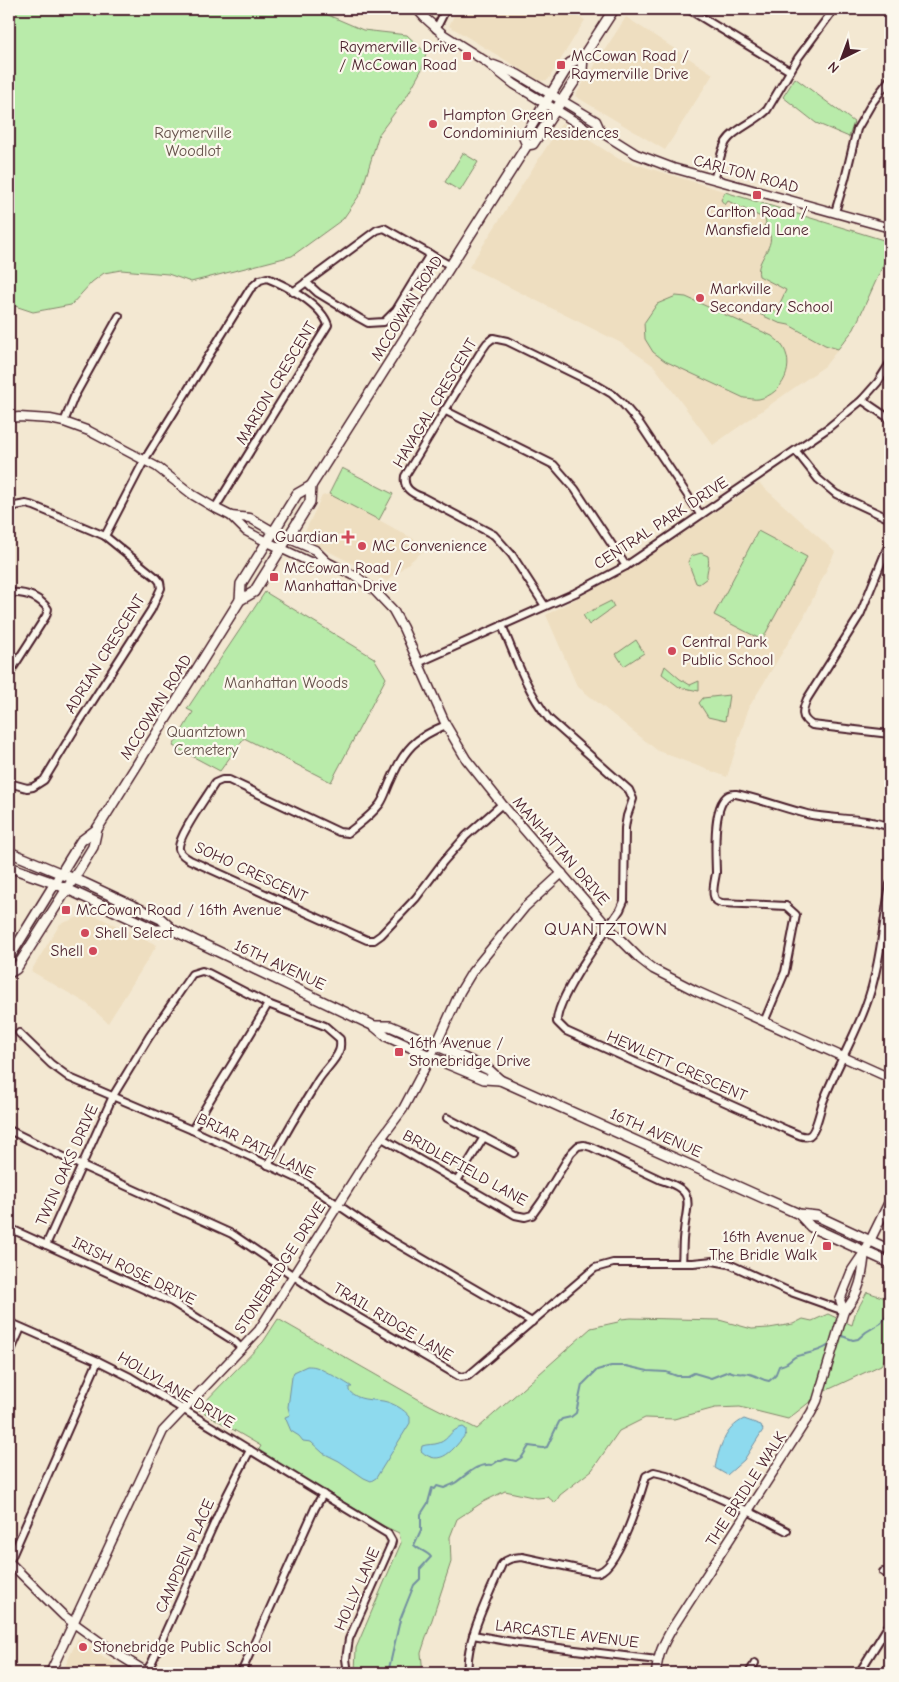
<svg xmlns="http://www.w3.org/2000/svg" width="899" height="1682" font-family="'Comic Neue',sans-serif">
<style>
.built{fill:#eedec0}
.green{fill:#b9ebaa;stroke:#82856a}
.water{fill:#8edaee;stroke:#738fa0}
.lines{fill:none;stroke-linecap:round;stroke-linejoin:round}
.stream{stroke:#738fa0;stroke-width:2}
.minor-casing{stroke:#4a1f2b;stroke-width:10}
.tertiary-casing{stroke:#4a1f2b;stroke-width:11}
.secondary-casing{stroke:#4a1f2b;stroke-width:12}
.minor{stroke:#fbf7ec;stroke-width:6}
.tertiary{stroke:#fbf7ec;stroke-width:8}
.secondary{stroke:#fbf7ec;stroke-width:9}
.poi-dot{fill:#d1495b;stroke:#fbf7ec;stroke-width:2}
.labels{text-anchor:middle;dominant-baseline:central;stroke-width:4.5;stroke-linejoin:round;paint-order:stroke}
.poi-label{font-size:16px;fill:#4a1f2b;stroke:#fbf7ec;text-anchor:start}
.park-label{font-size:16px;fill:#66524b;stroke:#fbf7ec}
.street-label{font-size:16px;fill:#4a1f2b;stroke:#fbf7ec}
.neighbourhood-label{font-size:18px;letter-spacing:1px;fill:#4a1f2b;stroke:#fbf7ec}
</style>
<rect width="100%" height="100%" fill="#f3e8d2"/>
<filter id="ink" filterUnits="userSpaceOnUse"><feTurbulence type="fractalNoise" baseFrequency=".02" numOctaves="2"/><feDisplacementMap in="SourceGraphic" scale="10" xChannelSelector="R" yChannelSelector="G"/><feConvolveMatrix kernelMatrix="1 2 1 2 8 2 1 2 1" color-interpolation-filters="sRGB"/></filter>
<g filter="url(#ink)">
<!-- built -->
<g class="built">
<polygon points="457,9 561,9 585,20 548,80 540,81 449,26"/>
<polygon points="626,17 713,74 665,150 575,96"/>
<polygon points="562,123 619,159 890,242 890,250 854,329 825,366 713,445 654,366 621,343 469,267"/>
<polygon points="759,483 835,552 804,617 749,707 727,777 658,751 577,686 546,615 625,572"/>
<polygon points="329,494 379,520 428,547 387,581 302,538 322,496"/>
<polygon points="90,913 157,945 108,1023 86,1003 31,971 60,924"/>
<polygon points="78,1638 104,1657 129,1673 62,1673"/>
</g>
<!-- green -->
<g class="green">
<polygon points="9,9 323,9 321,12 363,30 407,35 426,53 422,69 407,96 379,134 361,193 343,219 292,256 191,282 168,274 121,270 104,273 92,282 71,305 33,312 15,306 9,297"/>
<polygon points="795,78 854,122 849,137 816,123 783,97"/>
<polygon points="463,153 478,162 460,191 445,182"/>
<path d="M725,192l165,50v8l-36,79 -16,20 -13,-4 -36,-20 -10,-2 -22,-10 -2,-10 21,9 10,-22 -27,-14c-5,-18 24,-33 5,-50l2,-3 -1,-4 -37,-18 -3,4 -4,-5z"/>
<path d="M676,296l10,1 86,39c3,3 7,5 9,8 16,21 2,50 -22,55 -5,1 -10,-1 -15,-1l-79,-37 -12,-9 -8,-13 -1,-16 13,-19z"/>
<polygon points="342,468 393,494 379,520 329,494"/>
<polygon points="758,531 807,557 762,640 714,615"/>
<path d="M701,553l7,3c2,10 -2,16 -1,22l-8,6 -3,-1 -8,-21 3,-6z"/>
<polygon points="265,592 374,658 386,678 331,782 244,738 220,771 173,746 193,712 187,709"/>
<polygon points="611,601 614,607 589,625 583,615"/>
<polygon points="636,640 644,653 624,666 616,654"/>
<polygon points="665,666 680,679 690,685 699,681 699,691 679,687 662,674"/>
<polygon points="729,695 725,721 708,717 699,703 703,698"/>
<polygon points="867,1292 882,1297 890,1297 890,1350 881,1365 821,1393 788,1419 740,1407 715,1408 674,1419 645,1418 619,1431 592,1470 560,1495 555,1503 548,1497 537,1498 505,1491 483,1502 457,1519 450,1537 451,1562 421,1653 423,1673 355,1673 356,1648 401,1543 399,1533 384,1526 258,1451 261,1446 198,1409 263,1342 278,1319 418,1399 477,1429 591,1328 618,1322 621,1319 631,1318 719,1320 752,1329 769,1328 793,1324 803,1319 812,1321 828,1314 852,1325 855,1314"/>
</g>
<!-- water -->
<g class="water">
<path d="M307,1366c3,0 6,0 9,1 4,1 33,17 36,20h-3v4c10,10 21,8 34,10 10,2 21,8 27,16v6l-34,55 -5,3 -7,-3 -25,-17 -16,-8 -12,-11 -8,-1 -4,-5 -8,-5 -6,-14 5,-2 -2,-8 4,-30 2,-5z"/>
<path d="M744,1419l17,6 2,5 -19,30 -17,15 -12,-7c4,-20 10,-40 29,-49z"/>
<path d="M463,1427l3,2v5c-12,14 -25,35 -45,17l1,-5c5,-2 12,-1 17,-3 11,-4 10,-13 24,-16z"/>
</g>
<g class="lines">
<!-- stream -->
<g class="stream">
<polyline points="842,1336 853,1340 858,1339 866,1332 881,1323 890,1311"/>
<path d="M388,1673l12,-53 14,-35 6,-6v-10l11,-12c-4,-5 -12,-7 -17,-12l7,-15v-16l7,-11 4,-15 3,1 2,-3 7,2c4,-2 8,-3 11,-5 12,-8 21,-20 37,-18l6,-4h3l5,-2 10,2 6,-4 7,-11 14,2 4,-1 12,-25 3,-3 9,-2 5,-4 6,-28 15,-15 14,-4h15l22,5 18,1 11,4h11l6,-3 17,5 18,-7c10,5 16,0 24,4 6,2 9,5 16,6l6,-5 4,-10c3,-1 5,-1 8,-3 4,-2 6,-6 10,-7 11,-3 23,-4 32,-11"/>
</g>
<defs>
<g id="minor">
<polyline points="688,9 790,71"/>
<polyline points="436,29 446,9"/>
<path d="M714,179c4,-10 7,-29 12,-37 8,-13 30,-20 41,-32l31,-52 36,-49"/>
<polyline points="835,212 845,179 857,129 872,103 890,79"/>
<polyline points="306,282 318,293 359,318 368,323 384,322 396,310 430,254"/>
<polyline points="293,292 377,230 384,228 451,266"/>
<polyline points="862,400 890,419"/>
<polyline points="444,410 554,465 575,489 626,566"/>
<polyline points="64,422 74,397 119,316"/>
<polyline points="796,451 818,479 836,494 890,519"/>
<polyline points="9,507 26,504 34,506 105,536 157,578 160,582 161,588 151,610 78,724 44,780 33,787 27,788 9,783"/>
<path d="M105,536l40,-77 105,-170 10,-9 7,-2c20,8 54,26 61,47l-113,183"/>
<path d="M890,541l-30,74 -53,84c-5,12 -7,19 5,26l78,9"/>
<path d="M9,593c16,-1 29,3 39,16l-2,7 -37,58"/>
<path d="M545,606l-33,-51 -18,-20 -72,-38c-11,-4 -19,-9 -17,-21l75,-123 7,-10 6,-5 14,3 88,43 17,10 11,10 17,20 60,90"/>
<path d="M502,625c13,32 25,66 47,94l80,71 4,9 -6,17 -2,12 -1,73 -4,9c-15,22 -64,88 -63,112l9,9 221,99c6,2 15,8 21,6 8,-2 12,-27 15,-34 12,-32 30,-62 42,-94 15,-39 18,-83 25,-124"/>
<polyline points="418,663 575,593 626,566 828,428 862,400 878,382 890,363"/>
<path d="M446,725c-30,12 -42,24 -55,55 -4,8 -6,17 -11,24 -9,12 -21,20 -32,29l-9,-1 -110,-52h-7l-7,3c-7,12 -38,54 -36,66 1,6 7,8 11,11l177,80h7l7,-5 35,-37 27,-36 23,-26 36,-32"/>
<path d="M764,1022l21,-50 11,-57 -10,-9 -64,-3c-4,-1 -7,-2 -8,-7 -2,-6 1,-16 2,-23 0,-16 -6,-82 20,-79 24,5 47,14 71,20 27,6 56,3 83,13"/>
<polyline points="19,1033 51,1064 70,1078 192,1130 303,1181 382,1235 532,1322"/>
<polyline points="447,1118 514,1153"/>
<polyline points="9,1130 82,1166 232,1234 329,1300 460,1377 468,1376 595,1268 613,1263 693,1263 713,1261 729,1264 788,1291 844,1311"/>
<path d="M192,1130c25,-43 52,-84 76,-126"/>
<path d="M382,1138l133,77 10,2 7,-2 10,-14 29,-48 7,-7 6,-1 7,2 70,33c36,11 26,22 23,51 -2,11 -1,21 -2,32"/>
<polyline points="457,1181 484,1137"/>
<polyline points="9,1228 172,1302 234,1341 242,1349"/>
<path d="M46,1245l67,-149 36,-59 43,-63 10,-3 6,2 60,31 57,22 15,13c0,4 1,8 -1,12 -4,11 -16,20 -22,31 -17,27 -33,54 -49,83"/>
<polyline points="9,1322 98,1361 130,1377 388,1534 392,1541 391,1545 349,1639 346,1659 348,1673"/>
<polyline points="9,1355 21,1328"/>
<polyline points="9,1563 98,1361"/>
<polyline points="883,1572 890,1576"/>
<polyline points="473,1635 518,1643 657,1660"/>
<polyline points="146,1672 152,1662 226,1497 250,1450"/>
<polyline points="241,1673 315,1508 323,1494"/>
<path d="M468,1673c-4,-31 22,-80 34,-109 6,-6 12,-6 20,-7l65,14c4,1 9,2 12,1 20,-6 41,-76 47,-96l8,-4 13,3 81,36 39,20"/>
<polyline points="749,1673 755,1663"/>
<polyline points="859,1673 890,1623"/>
</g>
<g id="tertiary">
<polyline points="417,9 425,18 444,35 485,61 514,84 590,131 601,132 636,154 673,168 890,228"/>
<polyline points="494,65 517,74 596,121 601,132"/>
<polyline points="9,418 19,417 50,419 64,422 89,431 157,467 193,495 215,508 231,516 250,518 274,532 315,550 327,562 357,577 374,590 393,610 403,628 446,725 466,759 502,804 608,927 640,959 653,969 696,991 890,1078"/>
<polyline points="231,516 246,531 261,539 310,562 327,562"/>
<polyline points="844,1311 840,1300 852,1270 865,1251 890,1200"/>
<polyline points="9,1562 64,1616 111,1650 148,1673"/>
<polyline points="50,1673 163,1431 259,1330 374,1148 403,1109 431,1056 460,992 472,972 525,907 562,873"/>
<path d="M656,1673c2,-19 7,-29 17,-46l138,-214 6,-12 27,-90c16,-16 19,-38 21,-60"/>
</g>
<g id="secondary">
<polyline points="527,145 524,138 570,63 583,57"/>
<polyline points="240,600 241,584 297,494 311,486"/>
<polyline points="9,852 84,883 161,919 173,930 374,1026 386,1036 443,1062 484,1079 500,1080 799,1214 817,1216 890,1250"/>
<polyline points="9,867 54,883 156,930 173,930"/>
<polyline points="9,958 81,841 97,829"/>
<polyline points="9,973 16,969 79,870 93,847 97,829 240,600 254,592 310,502 311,486 527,145 533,144 582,70 583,57 614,9"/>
<polyline points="374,1026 390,1026 447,1050 489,1070 500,1080"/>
<polyline points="799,1214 811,1227 890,1263"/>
</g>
</defs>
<!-- minor casing -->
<use href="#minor" class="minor-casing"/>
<!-- tertiary casing -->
<use href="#tertiary" class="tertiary-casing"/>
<!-- secondary casing -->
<use href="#secondary" class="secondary-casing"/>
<!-- minor -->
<use href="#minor" class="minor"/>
<!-- tertiary -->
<use href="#tertiary" class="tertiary"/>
<!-- secondary -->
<use href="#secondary" class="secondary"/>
</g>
</g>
<!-- markers -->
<g class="poi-dot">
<rect x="462" y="51" width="10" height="10" rx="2.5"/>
<rect x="556" y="60" width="10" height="10" rx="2.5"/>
<circle cx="433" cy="124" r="5"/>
<rect x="752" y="190" width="10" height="10" rx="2.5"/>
<circle cx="700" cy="298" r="5"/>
<path d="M345.5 529.5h5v5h5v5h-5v5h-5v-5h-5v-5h5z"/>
<circle cx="362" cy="546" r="5"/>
<rect x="269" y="572" width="10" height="10" rx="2.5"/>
<circle cx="672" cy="651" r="5"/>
<rect x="61" y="905" width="10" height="10" rx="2.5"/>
<circle cx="85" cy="933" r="5"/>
<circle cx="93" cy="951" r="5"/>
<rect x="394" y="1047" width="10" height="10" rx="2.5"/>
<rect x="822" y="1241" width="10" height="10" rx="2.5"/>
<circle cx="83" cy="1647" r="5"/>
</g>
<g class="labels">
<!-- poi labels -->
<g class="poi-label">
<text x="457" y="47" text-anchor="end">Raymerville Drive<tspan x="457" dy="18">/ McCowan Road</tspan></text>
<text x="571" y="56">McCowan Road /<tspan x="571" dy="18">Raymerville Drive</tspan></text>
<text x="443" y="115">Hampton Green<tspan x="443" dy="18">Condominium Residences</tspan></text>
<text x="757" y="212" text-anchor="middle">Carlton Road /<tspan x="757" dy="18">Mansfield Lane</tspan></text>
<text x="710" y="289">Markville<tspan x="710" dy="18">Secondary School</tspan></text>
<text x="338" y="537" text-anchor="end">Guardian</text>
<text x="372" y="546">MC Convenience</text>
<text x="284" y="568">McCowan Road /<tspan x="284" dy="18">Manhattan Drive</tspan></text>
<text x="682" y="642">Central Park<tspan x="682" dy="18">Public School</tspan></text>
<text x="76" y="910">McCowan Road / 16th Avenue</text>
<text x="95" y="933">Shell Select</text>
<text x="83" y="951" text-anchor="end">Shell</text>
<text x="409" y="1043">16th Avenue /<tspan x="409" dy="18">Stonebridge Drive</tspan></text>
<text x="817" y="1237" text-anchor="end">16th Avenue /<tspan x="817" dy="18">The Bridle Walk</tspan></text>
<text x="93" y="1647">Stonebridge Public School</text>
</g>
<!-- park labels -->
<g class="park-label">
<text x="193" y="133">Raymerville<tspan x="193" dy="18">Woodlot</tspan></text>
<text x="286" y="683">Manhattan Woods</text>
<text x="206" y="732">Quantztown<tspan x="206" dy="18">Cemetery</tspan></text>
</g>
<!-- street labels -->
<g class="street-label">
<text transform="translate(746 174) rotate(15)">CARLTON ROAD</text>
<text transform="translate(407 308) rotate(-58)">MCCOWAN ROAD</text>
<text transform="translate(276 383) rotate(-59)">MARION CRESCENT</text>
<text transform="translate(435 403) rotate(-59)">HAVAGAL CRESCENT</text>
<text transform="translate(661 523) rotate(-33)">CENTRAL PARK DRIVE</text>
<text transform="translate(105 654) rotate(-58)">ADRIAN CRESCENT</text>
<text transform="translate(156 707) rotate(-58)">MCCOWAN ROAD</text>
<text transform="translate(561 851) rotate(49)">MANHATTAN DRIVE</text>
<text transform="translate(251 872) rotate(25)">SOHO CRESCENT</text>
<text transform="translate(280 965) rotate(25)">16TH AVENUE</text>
<text transform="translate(677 1066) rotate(24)">HEWLETT CRESCENT</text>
<text transform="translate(656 1133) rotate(24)">16TH AVENUE</text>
<text transform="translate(256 1146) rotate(26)">BRIAR PATH LANE</text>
<text transform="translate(67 1165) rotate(-66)">TWIN OAKS DRIVE</text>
<text transform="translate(465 1168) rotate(29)">BRIDLEFIELD LANE</text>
<text transform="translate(280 1268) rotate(-57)">STONEBRIDGE DRIVE</text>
<text transform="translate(134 1271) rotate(26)">IRISH ROSE DRIVE</text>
<text transform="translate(393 1322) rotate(31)">TRAIL RIDGE LANE</text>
<text transform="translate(176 1390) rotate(31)">HOLLYLANE DRIVE</text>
<text transform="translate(746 1489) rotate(-57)">THE BRIDLE WALK</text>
<text transform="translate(185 1556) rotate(-66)">CAMPDEN PLACE</text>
<text transform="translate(357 1589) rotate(-66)">HOLLY LANE</text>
<text transform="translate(567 1634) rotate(7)">LARCASTLE AVENUE</text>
</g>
<!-- neighbourhood labels -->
<g class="neighbourhood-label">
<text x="606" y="929">QUANTZTOWN</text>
</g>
</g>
<!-- margin -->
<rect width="899" height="1682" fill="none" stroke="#fbf7ec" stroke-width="30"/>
<rect x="15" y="15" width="869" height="1652" fill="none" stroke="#4a1f2b" stroke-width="2" filter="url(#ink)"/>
<!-- north arrow -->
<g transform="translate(842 58) rotate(222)" stroke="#fbf7ec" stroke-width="4" paint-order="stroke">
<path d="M0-4L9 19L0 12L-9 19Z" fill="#4a1f2b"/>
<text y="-8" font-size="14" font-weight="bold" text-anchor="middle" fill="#4a1f2b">N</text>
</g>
</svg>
